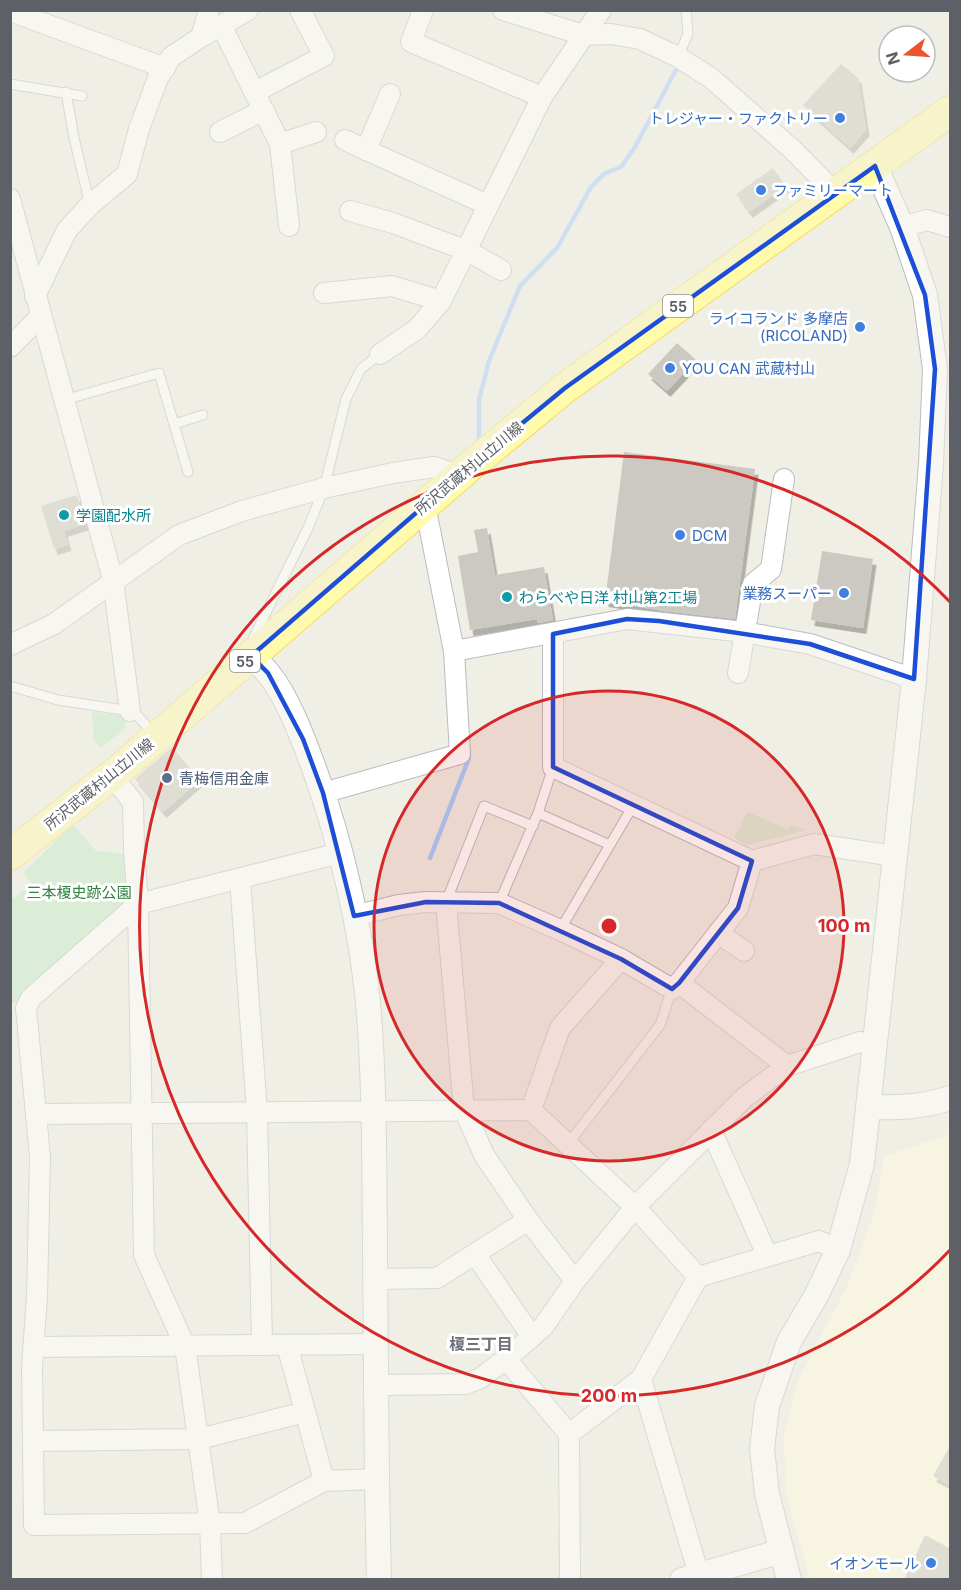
<svg xmlns="http://www.w3.org/2000/svg" width="961" height="1590" font-family="Inter,'Noto Sans JP',sans-serif">
<style>
.commercial{fill:#fffbdb}
.green{fill:#c1e8c6}
.lines{fill:none;stroke-linecap:round;stroke-linejoin:round}
.stream{stroke:#a6cdff;stroke-width:4.5}
.building{fill:#cbc9c2;filter:url(#shadow)}
.service-casing{stroke:#babcc1;stroke-width:11}
.minor-casing{stroke:#babcc1;stroke-width:22}
.tertiary-casing{stroke:#babcc1;stroke-width:26}
.primary-casing{stroke:#f5dc59;stroke-width:32}
.service{stroke:#fff;stroke-width:9}
.minor{stroke:#fff;stroke-width:20}
.tertiary{stroke:#fff;stroke-width:24}
.primary{stroke:#fffbab;stroke-width:30}
.marked{fill:none;stroke:#1d4ed8;stroke-width:4.5;stroke-linejoin:round}
.ring{fill:none;stroke:#d62828;stroke-width:3}
.shop-dot{fill:#3f7fe0;stroke:#fff;stroke-width:2}
.culture-dot{fill:#0f9aa8;stroke:#fff;stroke-width:2}
.service-dot{fill:#5c6f8a;stroke:#fff;stroke-width:2}
.labels{text-anchor:middle;dominant-baseline:central;stroke-width:6;stroke-linejoin:round;paint-order:stroke}
.shield{fill:#fff;stroke:#8e9094;stroke-width:1.5}
.shield-label{font-size:14px;font-weight:bold;fill:#5d6066}
.shop-label{font-size:15px;fill:#366cbe;stroke:#fff;text-anchor:end}
.street-label{font-size:15px;fill:#5d6066;stroke:#fff}
.culture-label{font-size:15px;fill:#0d838f;stroke:#fff;text-anchor:start}
.service-label{font-size:15px;fill:#4e5e75;stroke:#fff;text-anchor:start}
.park-label{font-size:15px;fill:#31813f;stroke:#fff}
.neighbourhood-label{font-size:16px;font-weight:bold;fill:#6e7278;stroke:#fff}
.centre{fill:#d62828;stroke:#fff;stroke-width:3}
.ring-label{font-size:18px;text-anchor:middle;font-weight:bold;fill:#d62828;stroke:#fff;stroke-width:6;stroke-linejoin:round;paint-order:stroke}
</style>
<defs>
<filter id="shadow"><feDropShadow dx="3.5" dy="6" stdDeviation="0" flood-color="#0004"/></filter>
</defs>
<rect width="100%" height="100%" fill="#f0efe5"/>
<!-- commercial -->
<polygon class="commercial" points="950,1134 950,1579 810,1579 786,1494 784,1435 798,1381 848,1284 874,1214 884,1156"/>
<!-- green -->
<g class="green">
<polygon points="92,712 125,716 125,728 101,748 94,740"/>
<polygon points="748,812 788,830 790,825 807,830 747,845 734,838"/>
<polygon points="73,824 96,851 126,854 133,901 19,1003 11,1003 11,900 32,884 23,873"/>
</g>
<g class="lines">
<!-- stream -->
<g class="stream">
<polyline points="479,445 479,400 489,361 520,286 557,248 591,187 604,174 621,167 635,147 678,66"/>
<polyline points="430,858 469,758 468,754"/>
</g>
</g>
<!-- building -->
<g class="building">
<polygon points="841,64 858,78 866,130 850,148 803,105"/>
<polygon points="773,168 786,186 749,212 736,194"/>
<polygon points="677,343 696,360 667,391 648,374"/>
<polygon points="624,452 755,469 735,619 664,611 605,601"/>
<polygon points="77,495 86,524 64,531 68,545 54,549 41,506"/>
<polygon points="487,528 495,575 544,567 553,620 538,623 537,619 470,630 458,556 478,552 474,530"/>
<polygon points="822,551 873,559 863,628 811,620"/>
<polygon points="172,747 200,780 163,812 135,779"/>
<polygon points="951,1444 951,1486 933,1476"/>
<polygon points="925,1535 951,1549 951,1580 904,1580"/>
</g>
<g class="lines">
<defs>
<g id="service">
<polyline points="678,57 688,34 686,10"/>
<polyline points="10,84 82,96"/>
<polyline points="66,92 74,138 90,205"/>
<polyline points="64,400 159,373 188,472"/>
<polyline points="174,424 203,415"/>
<polyline points="253,642 254,637 308,528 324,488 346,399 361,369 380,354"/>
<polyline points="10,686 58,700 130,711 136,714 154,734"/>
<polyline points="538,813 610,845"/>
<polyline points="446,902 484,806 533,826"/>
<polyline points="499,903 538,813 553,767"/>
<polyline points="560,930 634,804"/>
<polyline points="568,1144 660,1025 672,989"/>
</g>
<g id="minor">
<polyline points="423,10 411,42 542,97"/>
<polyline points="503,10 583,35 611,34 640,39 678,57 711,78 793,150 835,193"/>
<polyline points="10,11 165,68"/>
<polyline points="221,25 280,144 289,226"/>
<polyline points="201,37 209,10"/>
<polyline points="255,92 324,56 300,10"/>
<polyline points="390,94 366,150 488,205"/>
<polyline points="220,132 264,110"/>
<polyline points="345,140 366,150"/>
<polyline points="280,144 316,132"/>
<polyline points="10,199 113,580 130,711"/>
<polyline points="350,211 393,223 468,251 501,270"/>
<polyline points="902,227 927,220 950,227"/>
<polyline points="324,293 392,286 441,301"/>
<polyline points="35,296 67,230 90,205 127,174 139,129 158,78 171,57 201,37 248,10"/>
<polyline points="10,347 41,316"/>
<polyline points="380,354 417,329 441,301 542,97 601,10"/>
<polyline points="553,634 553,767 752,861 814,844 895,856"/>
<polyline points="10,645 54,624 179,535 242,511 324,488 393,473 434,467 446,471 454,480"/>
<polyline points="454,651 627,619 744,632 810,644 914,679"/>
<polyline points="738,673 753,584 771,569 784,479"/>
<polyline points="112,776 133,802 134,850 138,904 144,1255 185,1346 210,1524 212,1580"/>
<polyline points="323,793 460,754 454,651 425,505"/>
<polyline points="340,853 138,904 31,998 26,1008 40,1157 37,1297 32,1367 34,1525 245,1523 324,1481 376,1479"/>
<polyline points="240,879 257,1112 262,1345"/>
<polyline points="446,903 464,1109 484,1155 528,1220 575,1281"/>
<polyline points="354,916 399,905 426,902 499,903 560,930 621,959 672,989 679,983 787,1066"/>
<polyline points="718,933 744,951"/>
<polyline points="679,983 738,908 752,861"/>
<polyline points="531,1110 560,1028 621,959"/>
<polyline points="37,1114 531,1110 635,1207 698,1277 819,1241 838,1250"/>
<polyline points="711,1130 767,1255"/>
<polyline points="475,1254 532,1337"/>
<polyline points="375,1279 437,1278 528,1220"/>
<polyline points="287,1345 324,1481"/>
<polyline points="34,1347 377,1344"/>
<polyline points="506,1359 569,1434 641,1379 698,1277"/>
<polyline points="641,1379 699,1575"/>
<polyline points="376,1385 465,1384 479,1379 506,1359 543,1327 575,1281 635,1207 745,1097 787,1066 860,1042 875,1044"/>
<polyline points="569,1434 570,1580"/>
<polyline points="33,1441 199,1439 305,1412"/>
</g>
<g id="tertiary">
<path d="M251,656c5,5 12,11 17,17 20,24 36,68 47,98 26,72 46,157 53,232 7,81 6,162 7,243 1,111 1,222 4,334"/>
<path d="M869,1107c29,1 54,0 81,-9"/>
<polyline points="682,1580 782,1551"/>
<polyline points="789,1580 767,1494 762,1449 767,1406 789,1342 816,1296 838,1250 862,1164 914,679 931,464 935,369 925,295 902,227 875,166"/>
</g>
<polyline id="primary" points="10,855 120,769 469,467 565,388 950,111"/>
</defs>
<!-- service casing -->
<use href="#service" class="service-casing"/>
<!-- minor casing -->
<use href="#minor" class="minor-casing"/>
<!-- tertiary casing -->
<use href="#tertiary" class="tertiary-casing"/>
<!-- primary casing -->
<use href="#primary" class="primary-casing"/>
<!-- service -->
<use href="#service" class="service"/>
<!-- minor -->
<use href="#minor" class="minor"/>
<!-- tertiary -->
<use href="#tertiary" class="tertiary"/>
<!-- primary -->
<use href="#primary" class="primary"/>
</g>
<!-- marked area -->
<path d="M0 0H961V1590H0ZM875,166l50,129 10,74 -21,310 -104,-35 -151,-23 -32,-2 -74,15v133l199,94 -14,47 -59,75 -7,6 -51,-30 -122,-56 -73,-1 -72,14 -31,-123 -20,-54 -35,-66 -17,-17 218,-189 96,-79z" fill="#f0efe5" fill-opacity=".55" fill-rule="evenodd"/>
<path class="marked" d="M875,166l50,129 10,74 -21,310 -104,-35 -151,-23 -32,-2 -74,15v133l199,94 -14,47 -59,75 -7,6 -51,-30 -122,-56 -73,-1 -72,14 -31,-123 -20,-54 -35,-66 -17,-17 218,-189 96,-79z"/>
<!-- distance rings -->
<circle cx="609" cy="926" r="235" fill="#d62828" fill-opacity=".12"/>
<g class="ring">
<circle cx="609" cy="926" r="235"/>
<path d="M950 1250A470 470 0 1 1 950 602"/>
</g>
<!-- markers -->
<g class="shop-dot">
<circle cx="840" cy="118" r="6"/>
<circle cx="761" cy="190" r="6"/>
<circle cx="860" cy="327" r="6"/>
<circle cx="670" cy="368" r="6"/>
<circle cx="680" cy="535" r="6"/>
<circle cx="844" cy="593" r="6"/>
<circle cx="931" cy="1563" r="6"/>
</g>
<g class="culture-dot">
<circle cx="64" cy="515" r="6"/>
<circle cx="507" cy="597" r="6"/>
</g>
<circle class="service-dot" cx="167" cy="778" r="6"/>
<g class="labels">
<!-- shield labels -->
<g class="shield">
<rect x="663" y="295" width="30" height="22" rx="4.5"/>
<rect x="230" y="650" width="30" height="22" rx="4.5"/>
</g>
<g class="shield-label">
<text x="678" y="306">55</text>
<text x="245" y="661">55</text>
</g>
<!-- shop labels -->
<g class="shop-label">
<text x="828" y="118">トレジャー・ファクトリー</text>
<text x="773" y="190" text-anchor="start">ファミリーマート</text>
<text x="848" y="318">ライコランド 多摩店<tspan x="848" dy="17">(RICOLAND)</tspan></text>
<text x="682" y="368" text-anchor="start">YOU CAN 武蔵村山</text>
<text x="692" y="535" text-anchor="start">DCM</text>
<text x="832" y="593">業務スーパー</text>
<text x="919" y="1563">イオンモール</text>
</g>
<!-- street labels -->
<g class="street-label">
<text transform="translate(469 468) rotate(-40)">所沢武蔵村山立川線</text>
<text transform="translate(99 784) rotate(-39)">所沢武蔵村山立川線</text>
</g>
<!-- culture labels -->
<g class="culture-label">
<text x="76" y="515">学園配水所</text>
<text x="519" y="597">わらべや日洋 村山第2工場</text>
</g>
<!-- service labels -->
<g class="service-label">
<text x="179" y="778">青梅信用金庫</text>
</g>
<!-- park labels -->
<g class="park-label">
<text x="79" y="892">三本榎史跡公園</text>
</g>
<!-- neighbourhood labels -->
<g class="neighbourhood-label">
<text x="481" y="1344">榎三丁目</text>
</g>
</g>
<circle cx="609" cy="926" r="9" class="centre"/>
<g class="ring-label">
<text x="844" y="932">100 m</text>
<text x="609" y="1402">200 m</text>
</g>
<!-- border -->
<rect width="961" height="1590" fill="none" stroke="#5d6066" stroke-width="24"/>
<!-- north arrow -->
<g transform="translate(907 54) rotate(253)"><circle r="28" fill="#ffffff" stroke="#bebfc2" stroke-width="1.5"/>
<path d="M0-4.5L10 22L0 15L-10 22Z" fill="#ed532d"/>
<text y="-9" font-size="16" font-weight="bold" text-anchor="middle" fill="#5d6066">N</text>
</g>
</svg>
